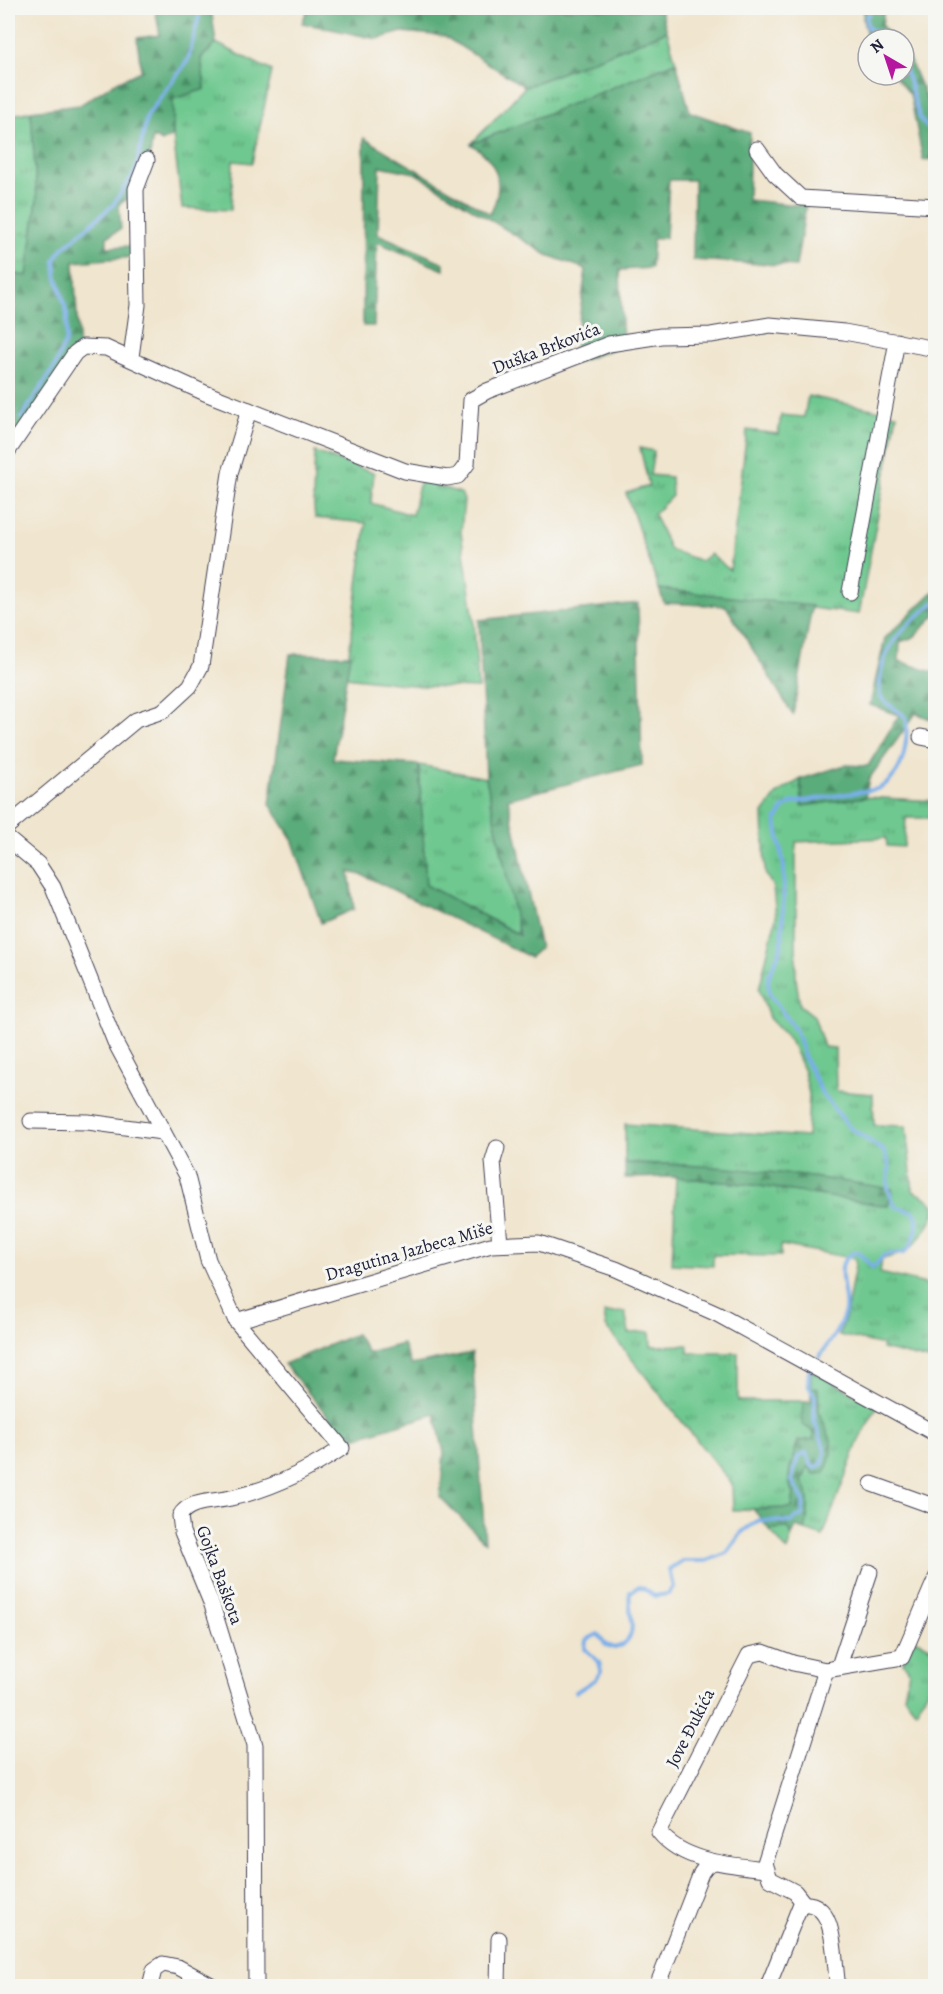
<svg xmlns="http://www.w3.org/2000/svg" width="943" height="1994" font-family="Alegreya,serif">
<style>
.grass{fill:url(#grass-tufts);stroke:#487565;stroke-width:1.5}
.forest{fill:url(#forest-firs);stroke:#3e675a;stroke-width:1.5}
.lines{fill:none;stroke-linecap:round;stroke-linejoin:round}
.stream{stroke:#7aafe8;stroke-width:4}
.minor-casing{stroke:#413f51;stroke-width:17}
.minor{stroke:#fff;stroke-width:15}
.labels{text-anchor:middle;dominant-baseline:central;stroke-width:6;stroke-linejoin:round;paint-order:stroke}
.street-label{font-size:18px;fill:#22223b;stroke:#f6f6f2}
</style>
<defs>
<pattern id="grass-tufts" width="24" height="20" patternUnits="userSpaceOnUse" patternTransform="scale(1.5)"><rect width="24" height="20" fill="#6ec88f"/><path d="M3 7l-1-3M5 7V3M7 7l1-3M15 17l-1-3M17 17v-4M19 17l1-3" fill="none" stroke="#5aa276"/></pattern>
<pattern id="forest-firs" width="22" height="20" patternUnits="userSpaceOnUse" patternTransform="scale(1.5)"><rect width="22" height="20" fill="#5aac7a"/><path d="M5 1l3.5 6h-7zM16 11l3.5 6h-7z" fill="#4a8c65"/></pattern>
</defs>
<rect width="100%" height="100%" fill="#f6f6f2"/>
<filter id="ink" filterUnits="userSpaceOnUse"><feTurbulence type="fractalNoise" baseFrequency=".0167" numOctaves="2"/><feDisplacementMap in="SourceGraphic" scale="12" xChannelSelector="R" yChannelSelector="G"/><feConvolveMatrix kernelMatrix="1 2 1 2 8 2 1 2 1" color-interpolation-filters="sRGB"/></filter>
<filter id="wash" filterUnits="userSpaceOnUse"><feTurbulence type="fractalNoise" baseFrequency=".008" numOctaves="4" result="noise"/><feDisplacementMap in="SourceGraphic" scale="24" xChannelSelector="R" yChannelSelector="G"/><feGaussianBlur stdDeviation="1.35" result="paint"/><feColorMatrix in="noise" values="0 0 0 0 0 0 0 0 0 0 0 0 0 0 0 0 0 1.4 0 .05"/><feComposite in="paint" operator="in"/></filter>
<g filter="url(#wash)">
<rect width="100%" height="100%" fill="#f0e5ce"/>
<!-- grass -->
<g class="grass">
<polygon points="667,31 676,62 471,144 525,87"/>
<polygon points="216,43 272,71 252,163 233,161 231,210 182,208 173,136 173,99 205,89 201,58"/>
<polygon points="31,111 37,199 27,276 8,273 8,116"/>
<polygon points="808,396 897,414 859,614 659,589 626,493 649,486 640,448 654,451 650,475 671,477 672,496 654,514 670,550 701,561 710,554 730,570 747,430 778,434 781,415 804,417"/>
<polygon points="315,452 374,473 371,503 412,515 420,481 461,493 464,500 461,532 474,621 478,688 421,686 346,677 366,523 315,518 313,496"/>
<polygon points="419,765 486,778 520,935 425,885"/>
<path d="M801,779l1,27 63,-9 70,4v17h-29l-2,29 -17,-1 -1,-8 -90,4v136l4,27 14,11 10,31 11,1 1,43 37,3 1,31 32,1 7,65c25,10 28,19 11,41 -5,7 -11,15 -19,20 -6,4 -16,5 -23,7l-2,14 55,13v52l-6,22 -47,-11 1,-4 -44,-10 7,-19 10,-57 -75,-14v11l-68,-1v11l-41,-2 4,-87 77,8 135,21 4,-17c-89,-14 -177,-25 -267,-26v-39l182,13 2,-43 -5,-22 -14,-32 -21,-22 -10,-29 17,-72 -3,-30 -8,-14 -2,-60 15,-20z"/>
<polygon points="625,1312 629,1333 650,1332 651,1346 688,1345 688,1353 738,1353 738,1401 803,1401 802,1423 812,1431 814,1439 794,1494 792,1508 733,1510 732,1484 606,1327 604,1313"/>
<polygon points="811,1370 877,1407 858,1442 823,1536 805,1530 802,1481 826,1427 819,1413 818,1389 811,1387"/>
<polygon points="788,1528 792,1536 787,1551 769,1529"/>
<polygon points="915,1639 935,1650 935,1691 929,1688 916,1711 904,1696 909,1671 903,1662"/>
</g>
<!-- forest -->
<g class="forest">
<path d="M155,8h56l5,35 -15,15 4,31 -32,10v37l-11,6 -9,-5c-5,28 -4,54 -34,67l2,25 -14,8v10l26,-1v11l-59,5 5,90 -71,107v-186l19,3 10,-77 -6,-88 49,-6 33,-21 28,-13 -4,-33 23,-3z"/>
<polygon points="308,8 660,8 667,31 525,87 444,36 402,32 377,39 302,23"/>
<polygon points="864,8 884,8 882,26 895,39 868,39 863,20"/>
<polygon points="904,48 928,102 935,102 935,159 923,160 910,94 894,75 904,75"/>
<path d="M676,62l14,50 60,21 -2,67 58,6 -10,60 -103,-6 1,-80h-25l-3,58 -13,1 -2,29 -31,2 3,75 -50,19 13,-95 -39,-14 -132,-82 -35,-7 -2,68 66,29v7l-67,-28 -3,84h-11l1,-188 126,76c15,-29 8,-53 -19,-70z"/>
<polygon points="659,589 812,606 793,715 726,606 664,603"/>
<polygon points="935,590 935,615 914,637 900,642 899,661 935,673 935,721 916,713 869,779 865,797 802,806 801,779 845,765 868,766 899,715 870,705 885,638"/>
<polygon points="638,603 642,765 508,799 540,948 530,957 365,876 349,872 354,909 321,923 292,839 270,804 290,654 350,655 333,759 419,765 426,885 519,935 486,778 479,620"/>
<path d="M625,1163c90,1 178,11 267,26l-4,17 -135,-21 -77,-8 -51,1z"/>
<polygon points="356,1334 368,1353 403,1344 411,1365 472,1353 485,1542 440,1497 444,1453 435,1414 348,1440 284,1364"/>
<path d="M811,1387l7,2 1,24 12,27 1,13 -7,20 -11,1 -6,-8 -6,15c10,13 6,34 3,49l-9,-3 -4,9 -4,-8 -19,1 -16,-20 39,-1 2,-14c-11,-16 -1,-36 4,-53l16,-2 -2,-8 -10,-7 1,-23h8z"/>
</g>
<g class="lines">
<!-- stream -->
<g class="stream">
<polyline points="872,8 866,18 867,27 887,39"/>
<path d="M904,69c12,18 8,57 32,63"/>
<polyline points="21,418 55,366 66,340 67,314 56,274 55,260 62,249 113,205 136,170 147,116 188,60 201,8"/>
<polyline points="8,438 14,429"/>
<path d="M819,1357c10,-14 22,-29 26,-46 4,-19 -17,-53 13,-59l15,16 11,-13 20,-2c9,-8 18,-29 10,-41l-19,-6 -7,-18 1,-23 -5,-14 -35,-24 -27,-34 -17,-34 -9,-28 -27,-38 -1,-15 13,-30 2,-30 1,-50 -8,-47 7,-12 8,-6 86,-14c27,-12 30,-42 30,-69 -6,-12 -21,-12 -27,-25 -3,-47 23,-67 56,-94"/>
<path d="M576,1692l20,-13 5,-8 -2,-9 -14,-13 1,-9 12,-6 8,11 9,3c29,-9 11,-36 15,-56l8,-5 5,1 11,8 14,-2 5,-7 -4,-18 13,-8h24l21,-8 16,-22 16,-11 31,2 12,-7 2,-14 -12,-21 6,-23 8,-4 6,13 4,2 7,-5 2,-14 -11,-29 1,-23 -7,-13 1,-14"/>
</g>
</g>
</g>
<g filter="url(#ink)">
<g class="lines">
<defs>
<g id="minor">
<polyline points="757,149 775,174 801,198 936,206"/>
<polyline points="131,357 138,305 136,189 147,160"/>
<polyline points="8,451 75,353 83,347 106,348 205,393 405,471 447,478 458,476 467,464 471,400 487,391 609,344 661,336 711,335 770,325 844,332 936,349"/>
<polyline points="850,592 897,341"/>
<polyline points="921,737 936,740"/>
<polyline points="8,826 136,720 163,711 190,686 201,666 230,473 249,410"/>
<path d="M8,839l30,25 15,23 62,155 72,134 21,84 28,61 106,127c-34,23 -71,41 -111,50 -16,4 -43,2 -51,18l2,16 30,73 43,140 1,241"/>
<polyline points="31,1121 88,1122 162,1132"/>
<polyline points="497,1148 493,1161 500,1244"/>
<polyline points="236,1321 491,1245 539,1243 616,1269 717,1314 936,1434"/>
<polyline points="872,1484 936,1507"/>
<polyline points="839,1666 870,1572"/>
<path d="M766,1869c-35,-4 -83,-7 -107,-37l90,-177 14,-3 30,11 33,7 76,-13 34,-79"/>
<path d="M802,1904c36,-4 31,58 36,82"/>
<polyline points="150,1986 154,1970 163,1964 178,1967 213,1986"/>
<polyline points="498,1986 499,1939"/>
<polyline points="657,1986 701,1873 706,1866 714,1862"/>
<polyline points="768,1986 802,1901 795,1892 770,1879 765,1863 826,1670"/>
</g>
</defs>
<!-- minor casing -->
<use href="#minor" class="minor-casing"/>
<!-- minor -->
<use href="#minor" class="minor"/>
</g>
</g>
<g class="labels">
<!-- street labels -->
<g class="street-label">
<text transform="translate(546 348) rotate(-21)">Duška Brkovića</text>
<text transform="translate(409 1251) rotate(-16)">Dragutina Jazbeca Miše</text>
<text transform="translate(220 1575) rotate(70)">Gojka Baškota</text>
<text transform="translate(690 1728) rotate(-63)">Jove Đukića</text>
</g>
</g>
<!-- margin -->
<rect width="943" height="1994" fill="none" stroke="#f6f6f2" stroke-width="30"/>
<!-- north arrow -->
<g transform="translate(886 57) rotate(321)"><circle r="28" fill="#f6f6f2" stroke="#a1a1a9" stroke-width="1.5"/>
<path d="M0-4.5L10 22L0 15L-10 22Z" fill="#b5179e"/>
<text y="-9" font-size="16" font-weight="bold" text-anchor="middle" fill="#22223b">N</text>
</g>
</svg>
